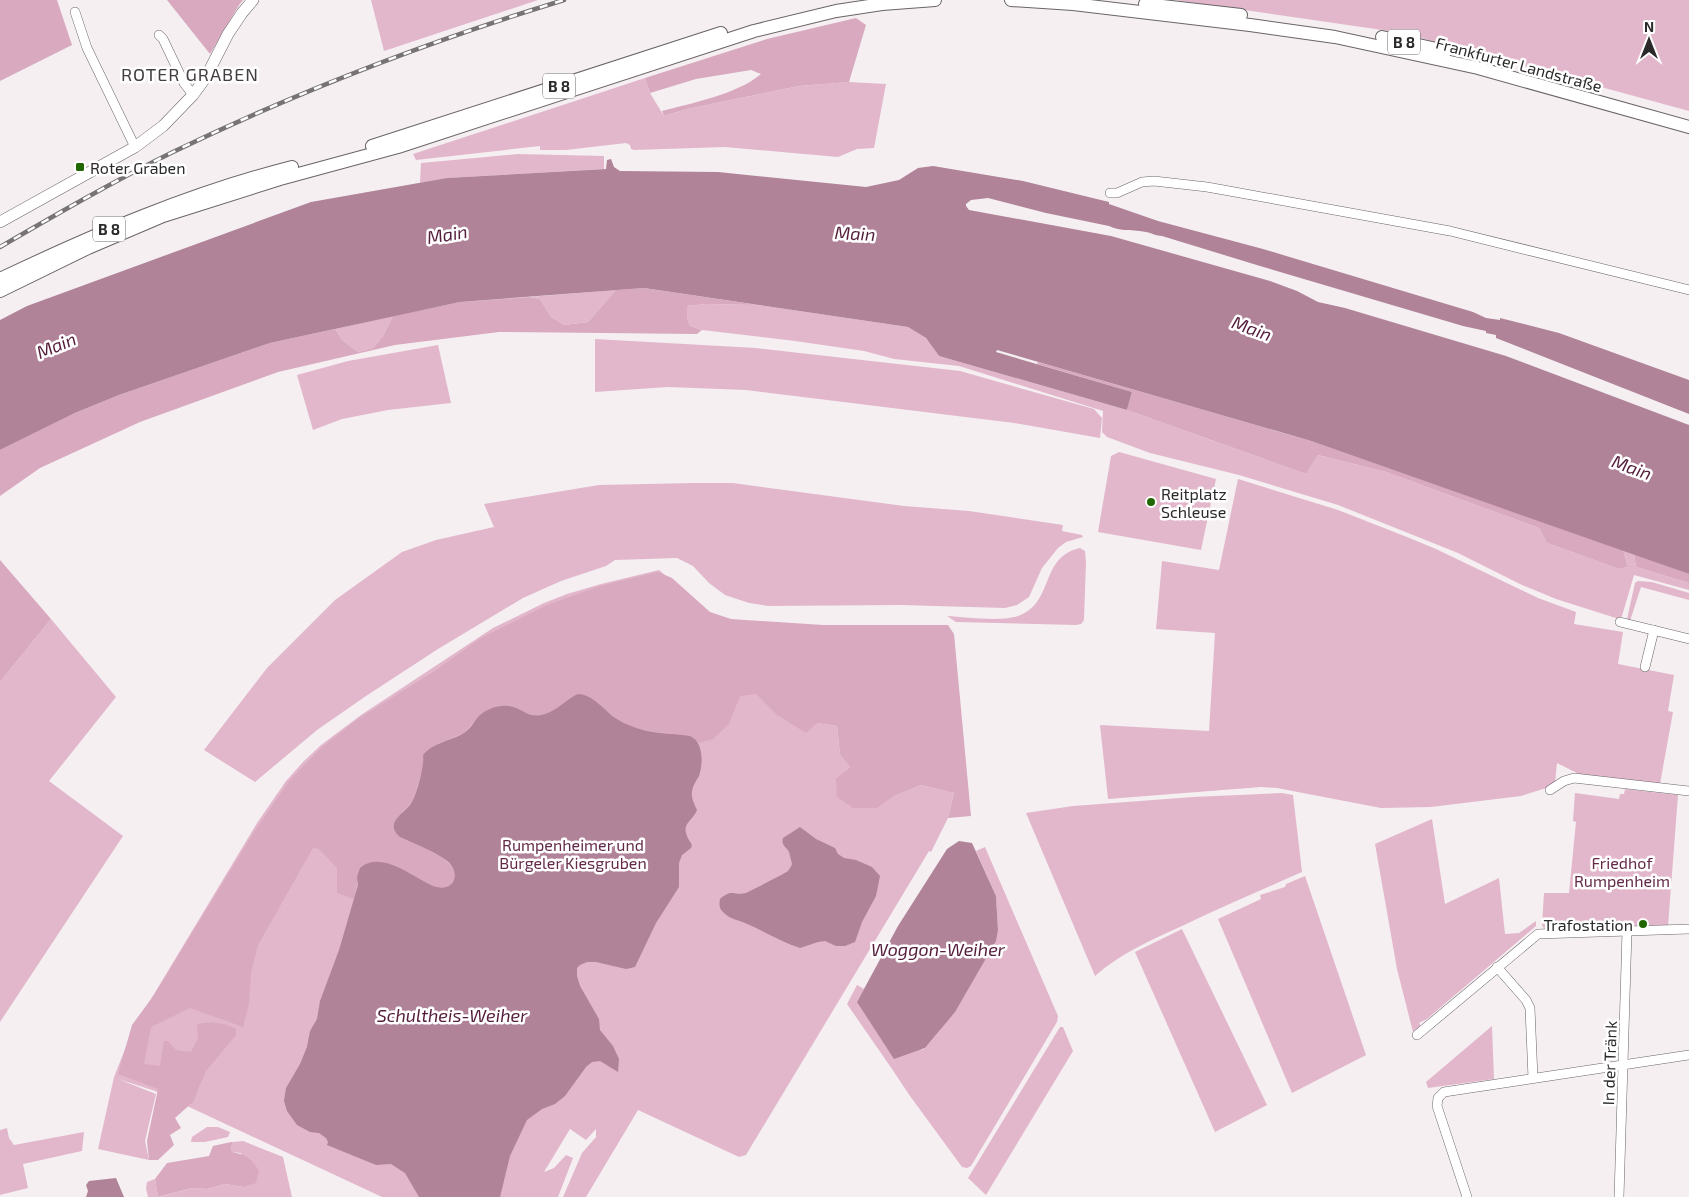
<svg xmlns="http://www.w3.org/2000/svg" width="1689" height="1197" font-family="'Exo 2',sans-serif">
<style>
.green{fill:#e2b7cb}
.forest{fill:#d8a9bf}
.water{fill:#b08398}
.lines{fill:none;stroke-linecap:round;stroke-linejoin:round}
.street-casing{stroke:#6a6467;stroke-width:10}
.secondary-casing{stroke:#6a6467;stroke-width:12}
.primary-casing{stroke:#6a6467;stroke-width:14}
.street{stroke:#fff;stroke-width:9}
.secondary{stroke:#fff;stroke-width:11}
.primary{stroke:#fff;stroke-width:12}
.rail-casing{stroke:#777375;stroke-width:4.5}
.rail{stroke:#fff;stroke-width:2.5;stroke-dasharray:8;stroke-linecap:butt}
.poi-dot{fill:#206700;stroke:#fff;stroke-width:2}
.labels{text-anchor:middle;dominant-baseline:central;stroke-width:5;stroke-linejoin:round;paint-order:stroke}
.shield{fill:#fff;stroke:#6b696a;stroke-width:1}
.shield-label{font-size:15px;font-weight:bold;fill:#2b292a}
.street-label{font-size:16px;fill:#2b292a;stroke:#fff}
.poi-label{font-size:16px;fill:#2b292a;stroke:#fff;text-anchor:start}
.park-label{font-size:16px;fill:#632948;stroke:#fff}
.neighbourhood-label{font-size:18px;letter-spacing:1px;fill:#433e40;stroke:#fff}
.water-label{font-size:18px;font-style:italic;fill:#551d3c;stroke:#fff}
</style>
<rect width="100%" height="100%" fill="#f5eff2"/>
<!-- green -->
<g class="green">
<polygon points="371,0 538,0 384,51"/>
<polygon points="1175,0 1689,0 1689,111 1403,33"/>
<polygon points="645,78 650,93 664,116 687,109 799,86 849,82 886,84 874,148 857,149 838,157 725,147 634,150 631,149 630,145 626,143 566,150 540,150 540,146 416,160 413,154"/>
<polygon points="518,154 604,156 604,169 448,178 420,183 421,163"/>
<polygon points="616,290 588,322 564,325 551,317 540,299 529,297"/>
<polygon points="706,304 758,305 908,327 926,338 939,356 1127,410 1306,474 1318,455 1386,472 1539,528 1547,543 1619,569 1628,567 1623,550 1634,554 1636,567 1689,583 1689,590 1634,575 1622,616 1619,619 1556,599 1522,585 1458,553 1338,505 1239,475 1150,453 1107,437 1102,432 1103,411 959,366 894,359 864,351 795,341 702,330 690,326 687,318 687,306"/>
<polygon points="393,316 383,336 373,348 358,352 342,340 335,329"/>
<polygon points="595,339 756,348 960,371 1094,409 1102,418 1100,438 1014,423 746,390 668,387 595,392"/>
<polygon points="438,345 451,403 388,410 342,419 313,430 297,375 348,361"/>
<polygon points="1119,452 1216,479 1201,550 1098,532 1111,456"/>
<polygon points="1238,479 1338,510 1407,537 1436,549 1538,598 1576,612 1574,624 1623,632 1618,664 1674,675 1668,711 1673,712 1660,784 1581,775 1557,763 1555,783 1546,788 1521,796 1431,807 1381,808 1277,788 1261,787 1108,799 1100,725 1209,731 1215,633 1156,629 1162,561 1219,570"/>
<polygon points="694,483 733,483 904,506 969,511 1063,525 1062,531 1082,535 1083,537 1066,542 1058,548 1042,568 1029,597 1017,605 1005,608 901,605 768,606 749,603 725,595 709,583 693,566 677,558 615,560 606,566 561,581 523,598 438,649 366,696 317,730 255,782 204,750 267,668 335,600 402,552 436,540 494,527 484,504 599,485"/>
<path d="M1080,548l5,3 1,11 -2,58 -3,4 -5,1 -120,-3 -9,-6c19,1 54,6 71,0 37,-13 21,-59 62,-68z"/>
<polygon points="659,570 713,617 817,723 837,726 840,755 850,767 836,778 892,797 921,785 954,793 948,818 931,852 929,851 746,1155 739,1157 638,1110 586,1197 563,1197 582,1153 596,1137 596,1129 586,1140 570,1129 544,1172 554,1168 566,1155 573,1158 558,1197 382,1197 155,1091 118,1079 156,1094 145,1141 149,1160 98,1149 114,1077 133,1029 257,823 286,781 303,762 321,745 361,715 493,628 544,603 567,594 601,584"/>
<polygon points="1638,581 1652,582 1689,593 1689,600 1641,587 1630,621 1627,619 1635,583"/>
<polygon points="51,619 116,697 49,781 123,836 0,1022 0,682"/>
<polygon points="1625,789 1678,795 1668,926 1545,930 1542,925 1544,893 1569,893 1576,822 1573,821 1575,793 1619,799 1620,794 1624,794"/>
<path d="M1282,793l11,2 9,77c-40,18 -81,35 -120,54 -31,14 -61,27 -87,50l-69,-163 47,-7 120,-9z"/>
<polygon points="1432,819 1445,904 1499,878 1505,934 1519,933 1536,921 1536,926 1427,1019 1419,1023 1421,1026 1413,1032 1397,969 1375,844"/>
<polygon points="985,847 1058,1016 1057,1022 971,1166 967,1168 962,1167 910,1096 892,1069 847,1004 857,985 864,989 857,1002 922,1050 925,1048 940,1030 998,930 996,896 976,851"/>
<polygon points="1305,876 1366,1055 1292,1093 1218,919 1261,899 1260,895 1285,887 1286,884"/>
<polygon points="1182,929 1267,1105 1215,1132 1135,952"/>
<polygon points="1492,1026 1494,1079 1428,1088 1426,1082"/>
<polygon points="1060,1027 1063,1027 1073,1051 986,1195 968,1178"/>
<polygon points="207,1127 218,1127 230,1132 228,1137 205,1142 191,1142 192,1137"/>
<polygon points="7,1128 9,1138 14,1145 84,1132 82,1151 23,1164 28,1188 0,1195 0,1130"/>
<polygon points="243,1141 283,1157 292,1197 159,1197 192,1188 207,1189 225,1184 243,1187 241,1153 232,1152 231,1148 233,1142"/>
<polygon points="155,1179 158,1197 148,1197 146,1188 147,1182"/>
</g>
<!-- forest -->
<g class="forest">
<polygon points="0,0 57,0 72,45 0,81"/>
<polygon points="167,0 243,0 239,5 210,54"/>
<path d="M856,18l10,7 -17,57 -50,4 -112,23 -23,7 -2,-5c30,-8 76,-17 99,-37l-10,-4 -55,9 -46,14 -5,-15 122,-39z"/>
<polygon points="644,288 758,305 706,304 687,306 687,318 690,326 702,330 697,334 499,332 395,345 278,372 140,422 40,468 0,496 0,450 75,413 119,395 270,343 335,329 342,340 358,352 373,348 383,336 393,316 460,302 529,297 540,299 551,317 564,325 588,322 616,290"/>
<polygon points="1038,362 1311,441 1623,550 1628,567 1619,569 1547,543 1539,528 1386,472 1318,455 1306,474 1127,410 1132,392 1037,364"/>
<polygon points="1634,554 1689,574 1689,583 1636,567"/>
<polygon points="0,560 51,619 0,682"/>
<path d="M658,572l14,6 38,34 21,7 92,6h125l6,9 17,182 -23,2 6,-25 -33,-8 -29,12 -15,11h-24l-16,-11 -1,-19 14,-11 -10,-12 -3,-29 -20,-3 -11,10 -30,-19 -20,-20 -16,2 -11,28 -16,15 -15,4 -4,-5 -4,-2 -35,-4 -22,-5 -16,-8 -22,-19 -21,-4c-10,9 -29,24 -44,19 -5,-1 -10,-5 -15,-8l-36,9 -15,17 -25,10 -16,12 2,7 -13,40 -10,10 -2,25c13,6 52,21 54,35 5,40 -59,-9 -72,-10 -8,-1 -15,0 -22,6 -3,10 -3,20 -6,31l-17,-6v-25l-18,-19 -6,-1 -55,97 -7,27 -2,32 -6,23 -53,-19 -39,19 -7,37 16,2 4,-25h4l8,9 15,2 7,-14 -1,-14c14,-3 27,-2 39,5v6l-30,36 -8,18 -4,12 -19,17 6,10 -11,7 4,10 -16,15h-9l-2,-19 11,-52 -40,-15 14,-49 22,-30 100,-163 35,-51 32,-33 37,-29 78,-49 45,-32 66,-33 53,-19z"/>
<path d="M231,1142h2l-2,6 1,4c15,3 19,6 27,19l-3,12 -13,4 -18,-3 -18,5 -15,-1 -34,9 -3,-18 12,-16 42,-7 4,-10z"/>
</g>
<!-- water -->
<g class="water">
<path d="M611,159l3,8 6,4 98,1 148,15 33,-7 19,-12 15,-2 90,15 86,21v2l49,17 105,28 210,63 13,6 14,2v-2l59,15 130,47v34l-193,-76v-3l-10,-2v-2l-23,-5 -203,-60 -98,-30c-6,0 -10,-3 -16,-4 -12,-3 -26,0 -37,-6l-63,-13 -58,-15 -17,2 -5,4v2l3,4 142,26 159,45 27,10 21,11 27,6 161,48 183,69v149l-378,-133 -314,-91 -1,2 136,40 -5,18 -188,-54 -13,-18 -18,-11 -264,-39 -184,14 -190,41 -151,52 -44,18 -75,37v-130l27,-14 284,-104 136,-24 159,-9 1,-9z"/>
<path d="M578,694c17,1 26,17 39,25 4,3 10,5 14,7 19,8 39,7 59,10 14,6 13,28 9,40 -3,5 -6,9 -7,15 -1,7 2,13 5,19 -3,9 -14,13 -11,23 1,5 4,8 6,12l-1,3 -9,7 -3,8v24l-23,36 -21,44 -9,2 -30,-7h-9l-7,3 -3,3v8l3,10 19,33 1,11 13,16 6,13 -1,13 -18,-11 -8,1 -6,5 -21,29 -10,8 -13,5 -15,11 -17,36 -10,41h-81l-14,-24 -14,-9 -15,1 -49,-20 1,-3 -2,-4 -7,-5 -9,-1 -13,-7 -10,-14 -3,-10 2,-13 14,-24 7,-17 3,-16 7,-12 3,-18 19,-51 19,-65 -1,-8 3,-9c21,-18 51,8 71,17 26,11 30,-15 15,-25 -14,-10 -31,-16 -46,-23 -17,-15 5,-23 12,-35 5,-9 13,-38 11,-47 11,-13 28,-14 41,-22 7,-4 10,-12 15,-17 7,-7 20,-11 29,-10 15,1 19,14 37,8 13,-4 23,-16 33,-20z"/>
<path d="M800,827l16,12 19,9 3,6 6,4 12,2 16,7 8,9 -4,20 -14,26 -7,20 -10,4h-9l-11,-5 -7,1 -18,6c-19,-6 -36,-17 -55,-25 -7,-3 -15,-4 -21,-10 -5,-4 -5,-8 -4,-14 13,-11 13,-3 26,-6 2,-1 40,-20 42,-22 0,0 4,-6 4,-7 -1,-4 -2,-8 -3,-12 -3,-6 -8,-6 -6,-14z"/>
<polygon points="959,841 972,843 996,896 998,930 996,941 955,1012 925,1048 894,1059 857,1002 898,926 947,849"/>
<polygon points="116,1178 124,1197 86,1197 88,1191 86,1185 89,1181"/>
</g>
<g class="lines">
<defs>
<g id="street">
<polyline points="75,12 87,48 135,147"/>
<polyline points="159,35 163,39 184,83 193,95"/>
<polyline points="1110,193 1117,193 1142,182 1154,181 1207,187 1450,231 1689,290"/>
<polyline points="1620,622 1689,639"/>
<polyline points="1645,667 1654,630"/>
<polyline points="1550,790 1564,781 1574,778 1689,791"/>
<polyline points="1497,967 1526,1000 1530,1008 1533,1078"/>
<polyline points="1417,1035 1538,934 1689,929"/>
<polyline points="1467,1197 1437,1106 1438,1098 1444,1092 1689,1055"/>
<polyline points="1619,1197 1627,931"/>
</g>
<polyline id="secondary" points="0,222 135,147 163,126 193,95 206,77 228,34 242,13 253,0"/>
<g id="primary">
<polyline points="1011,0 1073,4 1250,25 1335,37 1478,68 1689,127"/>
<polyline points="1145,4 1241,15"/>
<polyline points="1382,37 1446,51"/>
<polyline points="372,146 721,33"/>
<path d="M0,279c95,-45 190,-86 292,-112"/>
<polyline points="0,291 88,248 163,216 280,179 398,147 754,31 836,11 882,4 935,0"/>
</g>
</defs>
<!-- street casing -->
<use href="#street" class="street-casing"/>
<!-- secondary casing -->
<use href="#secondary" class="secondary-casing"/>
<!-- primary casing -->
<use href="#primary" class="primary-casing"/>
<!-- street -->
<use href="#street" class="street"/>
<!-- secondary -->
<use href="#secondary" class="secondary"/>
<!-- primary -->
<use href="#primary" class="primary"/>
<defs>
<path id="rail" d="M0,247c57,-33 114,-66 173,-95 126,-61 257,-111 391,-152"/>
</defs>
<!-- rail casing -->
<use href="#rail" class="rail-casing"/>
<!-- rail -->
<use href="#rail" class="rail"/>
</g>
<!-- markers -->
<g class="poi-dot">
<rect x="75" y="162" width="10" height="10" rx="2.5"/>
<circle cx="1151" cy="502" r="5"/>
<circle cx="1643" cy="924" r="5"/>
</g>
<g class="labels">
<!-- shield labels -->
<g class="shield">
<rect x="1388" y="29.5" width="32" height="25" rx="4"/>
<rect x="543" y="73.5" width="32" height="25" rx="4"/>
<rect x="93" y="216.5" width="32" height="25" rx="4"/>
</g>
<g class="shield-label">
<text x="1404" y="42">B 8</text>
<text x="559" y="86">B 8</text>
<text x="109" y="229">B 8</text>
</g>
<!-- street labels -->
<g class="street-label">
<text transform="translate(1519 64) rotate(15)">Frankfurter Landstraße</text>
<text transform="translate(1609 1063) rotate(-88)">In der Tränk</text>
</g>
<!-- poi labels -->
<g class="poi-label">
<text x="90" y="167">Roter Graben</text>
<text x="1161" y="493">Reitplatz<tspan x="1161" dy="18">Schleuse</tspan></text>
<text x="1633" y="924" text-anchor="end">Trafostation</text>
</g>
<!-- park labels -->
<g class="park-label">
<text x="573" y="844">Rumpenheimer und<tspan x="573" dy="18">Bürgeler Kiesgruben</tspan></text>
<text x="1622" y="862">Friedhof<tspan x="1622" dy="18">Rumpenheim</tspan></text>
</g>
<!-- neighbourhood labels -->
<g class="neighbourhood-label">
<text x="190" y="74">ROTER GRABEN</text>
</g>
<!-- water labels -->
<g class="water-label">
<text transform="translate(855 233) rotate(3)">Main</text>
<text transform="translate(447 234) rotate(-9)">Main</text>
<text transform="translate(1252 328) rotate(20)">Main</text>
<text transform="translate(56 345) rotate(-22)">Main</text>
<text transform="translate(1632 467) rotate(20)">Main</text>
<text x="938" y="949">Woggon-Weiher</text>
<text x="452" y="1015">Schultheis-Weiher</text>
</g>
</g>
<!-- north arrow -->
<g transform="translate(1649 40)" stroke="#ffffff" stroke-width="4" paint-order="stroke">
<path d="M0-4L9 19L0 12L-9 19Z" fill="#2b292a"/>
<text y="-8" font-size="14" font-weight="bold" text-anchor="middle" fill="#2b292a">N</text>
</g>
</svg>
